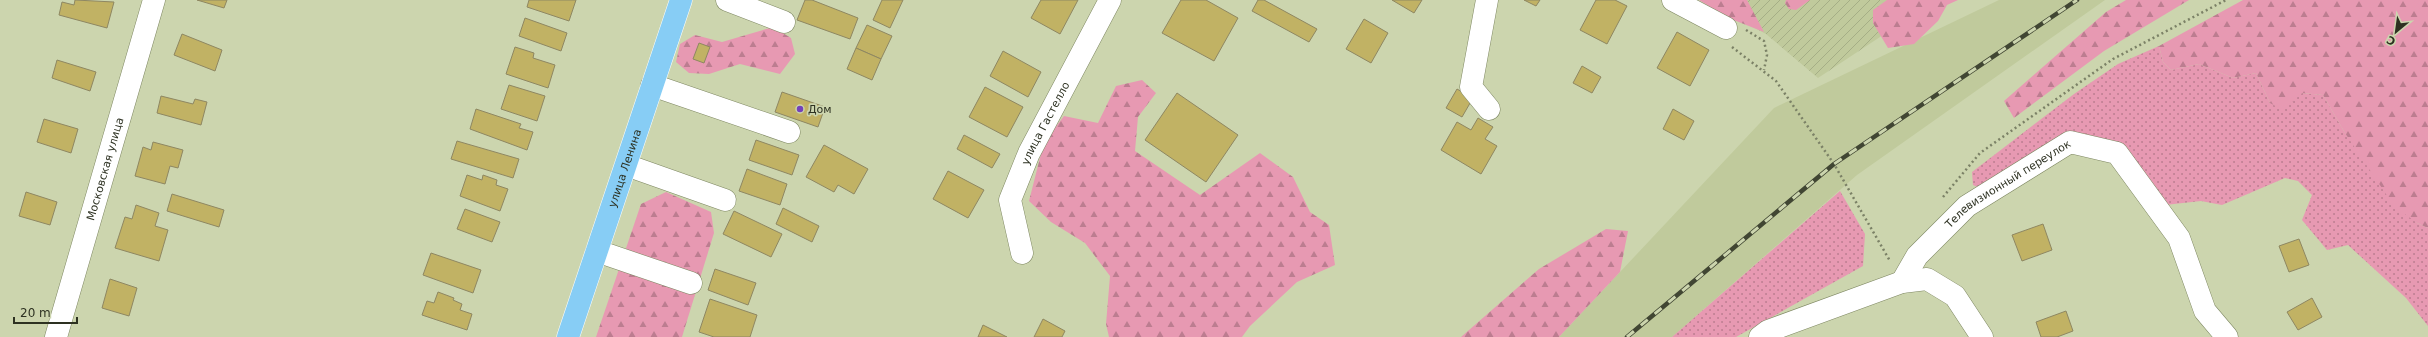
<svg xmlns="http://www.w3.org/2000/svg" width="2428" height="337" font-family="'DejaVu Sans',sans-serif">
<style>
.built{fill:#c0ca9c}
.industrial{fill:url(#industrial-furrows)}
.grass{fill:url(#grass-dots)}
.forest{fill:url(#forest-firs)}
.building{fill:#c1b264;stroke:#8e8762}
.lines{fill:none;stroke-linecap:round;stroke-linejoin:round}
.minor-casing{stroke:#7e8762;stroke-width:23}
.major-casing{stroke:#fff;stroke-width:23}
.path{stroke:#7b8166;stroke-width:2.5;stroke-dasharray:2 3;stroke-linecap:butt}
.minor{stroke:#fff;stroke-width:22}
.major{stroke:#87cdf5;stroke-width:22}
.rail-casing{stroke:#414633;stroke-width:4.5}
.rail{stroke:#ccd5ae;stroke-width:3;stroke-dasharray:9;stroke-linecap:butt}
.poi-dot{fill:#7341b9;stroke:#ccd5ae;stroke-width:1.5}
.labels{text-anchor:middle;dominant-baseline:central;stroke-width:3.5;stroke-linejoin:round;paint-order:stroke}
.poi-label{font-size:11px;fill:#2d3121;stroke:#ccd5ae;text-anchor:start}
.street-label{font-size:11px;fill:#2d3121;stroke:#ccd5ae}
</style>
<defs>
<pattern id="industrial-furrows" width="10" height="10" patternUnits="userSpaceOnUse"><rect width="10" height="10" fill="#c0ca9c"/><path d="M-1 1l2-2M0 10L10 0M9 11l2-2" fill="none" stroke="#a5ae86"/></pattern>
<pattern id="grass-dots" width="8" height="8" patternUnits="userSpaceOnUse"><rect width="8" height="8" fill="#e799b2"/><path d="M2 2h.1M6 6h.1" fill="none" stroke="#bc7d90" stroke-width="1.8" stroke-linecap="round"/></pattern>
<pattern id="forest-firs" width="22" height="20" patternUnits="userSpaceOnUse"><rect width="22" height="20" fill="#e799b2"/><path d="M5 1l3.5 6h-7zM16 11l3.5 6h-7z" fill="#bc7d90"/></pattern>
</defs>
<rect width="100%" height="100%" fill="#ccd5ae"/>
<!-- built -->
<polygon class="built" points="1999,0 2105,0 1857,175 1672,337 1559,337 1774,108"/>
<!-- industrial -->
<polygon class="industrial" points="1701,0 1936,0 1818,78 1766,34"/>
<!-- grass -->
<g class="grass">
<polygon points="2159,46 2163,62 2171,70 2199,64 2233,78 2256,73 2270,103 2302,93 2323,95 2345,133 2417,223 2428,228 2428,326 2406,298 2348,245 2327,250 2302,220 2312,195 2298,181 2285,178 2222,205 2201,201 2165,205 2116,143 2072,138 1984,190 1973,185 1972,172 2074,94 2118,64"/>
<polygon points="1840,191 1865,234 1863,266 1736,337 1672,337"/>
</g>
<!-- forest -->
<g class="forest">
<polygon points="1699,0 1747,0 1764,32 1726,17"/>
<polygon points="1786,0 1810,0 1796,10 1789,9 1785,3"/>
<polygon points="1887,0 1958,0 1947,5 1938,21 1914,44 1888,48 1873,23 1873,10"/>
<polygon points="2126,0 2189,0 2104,51 2014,118 2004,101 2106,12"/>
<polygon points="2243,0 2428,0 2428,228 2417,223 2394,206 2345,133 2323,95 2302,93 2283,110 2270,103 2256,73 2233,78 2199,64 2171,70 2163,62 2159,46"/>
<polygon points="773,27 791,38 795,54 780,74 740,64 709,74 689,73 676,62 680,44 695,35 722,42"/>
<polygon points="1142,80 1156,93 1138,117 1135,151 1200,195 1260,153 1293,177 1310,212 1329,225 1335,265 1297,282 1250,326 1242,337 1109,337 1106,324 1110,276 1085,243 1051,222 1029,201 1044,142 1064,116 1098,123 1116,86"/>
<polygon points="666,192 711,212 714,233 682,337 596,337 641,204"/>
<polygon points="1606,229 1628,231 1620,272 1559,337 1461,337 1539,269"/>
</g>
<!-- building -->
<g class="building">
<polygon points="75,0 114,2 107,28 59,15 62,2 74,5"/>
<polygon points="197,0 227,0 224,8"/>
<polygon points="529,0 576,0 569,21 527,7"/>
<polygon points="805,0 812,0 858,18 850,39 797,20"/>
<polygon points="882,0 903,0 890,28 873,20"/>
<polygon points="1041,0 1078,0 1060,34 1031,18"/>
<polygon points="1181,0 1206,0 1238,18 1214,61 1162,33"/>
<polygon points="1258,0 1264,0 1317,29 1309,42 1252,11"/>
<polygon points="1392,0 1422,0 1414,13"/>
<polygon points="1524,0 1540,0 1536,6"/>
<polygon points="1596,0 1615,0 1627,6 1607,44 1580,30"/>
<polygon points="525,18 567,33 561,51 519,36"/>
<polygon points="1364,19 1388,33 1371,63 1346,49"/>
<polygon points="867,25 892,36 881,59 856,48"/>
<polygon points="1677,32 1709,50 1690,86 1657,68"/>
<polygon points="182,34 222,50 215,71 174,55"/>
<polygon points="699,43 710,47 704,63 693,59"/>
<polygon points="515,47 534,53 533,58 555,65 548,88 506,74"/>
<polygon points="856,48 881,59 872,80 847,69"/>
<polygon points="1003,51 1041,72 1028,97 990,76"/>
<polygon points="57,60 96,72 90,91 52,78"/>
<polygon points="1582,66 1601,77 1592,93 1573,83"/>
<polygon points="509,85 545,96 537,121 501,109"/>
<polygon points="985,87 1023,107 1007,137 969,117"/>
<polygon points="1457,89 1473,98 1462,117 1446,108"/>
<polygon points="782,92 825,107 818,127 775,112"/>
<polygon points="1177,93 1238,135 1206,182 1145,140"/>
<polygon points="161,96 193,104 195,99 207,102 201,125 157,113"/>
<polygon points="476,109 521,124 519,128 533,132 527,150 470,129"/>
<polygon points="1673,109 1694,121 1684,140 1663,129"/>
<polygon points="1478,118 1493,127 1485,139 1497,146 1481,174 1441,150 1457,122 1471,130"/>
<polygon points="44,119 78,129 71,153 37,142"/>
<polygon points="964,135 1000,154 992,168 957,149"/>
<polygon points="756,140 799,155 792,175 749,160"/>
<polygon points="457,141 519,159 513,178 451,159"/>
<polygon points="153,142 183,150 178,168 170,166 165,184 135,176 143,147 151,150"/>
<polygon points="824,145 868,169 854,194 838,185 834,192 806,177"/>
<polygon points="747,169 787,184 780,205 739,191"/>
<polygon points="948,171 984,190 968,218 933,199"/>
<polygon points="467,175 482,180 483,175 497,180 496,185 508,189 500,211 460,196"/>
<polygon points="26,192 57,202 50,225 19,216"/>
<polygon points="172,194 224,210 219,227 167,211"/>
<polygon points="136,205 159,213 155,226 168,230 159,261 115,248 125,217 132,219"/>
<polygon points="783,208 819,226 812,242 776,224"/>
<polygon points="465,209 500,222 492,242 457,229"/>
<polygon points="734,211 782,234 771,257 723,234"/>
<polygon points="2043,224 2052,250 2022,261 2012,235"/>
<polygon points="2299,239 2309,265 2289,272 2279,246"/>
<polygon points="431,253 481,270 473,293 423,275"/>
<polygon points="715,269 756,283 748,305 708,290"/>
<polygon points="110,279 137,288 129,316 102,308"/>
<polygon points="438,292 454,298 453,300 462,304 460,310 472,314 467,330 422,315 427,301 434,303"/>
<polygon points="2312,298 2322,317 2298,330 2287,312"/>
<polygon points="710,299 757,315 750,337 714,337 699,332"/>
<polygon points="2066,311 2073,331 2057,337 2041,337 2036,322"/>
<polygon points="1043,319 1065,331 1062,337 1034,337"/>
<polygon points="983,325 1007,337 978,337"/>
</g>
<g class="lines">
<defs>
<g id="minor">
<polyline points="727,0 784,22"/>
<polyline points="1487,0 1471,87 1489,109"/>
<polyline points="1673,0 1726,28"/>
<polyline points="652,85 789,132"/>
<polyline points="626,165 725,200"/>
<polyline points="597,251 691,283"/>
<path id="s1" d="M1022,253l-12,-53 19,-47 81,-153"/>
<path id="s2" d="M1902,282l15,-26 50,-50 103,-64 47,11 62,85 26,73 22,26"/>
<path id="s3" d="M56,337l98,-337"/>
<polyline points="1760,337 1768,331 1902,282 1927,279 1955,296 1982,337"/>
</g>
<g id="major">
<path id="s4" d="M568,337l113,-337"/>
</g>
</defs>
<!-- minor casing -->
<use href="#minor" class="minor-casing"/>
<!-- major casing -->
<use href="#major" class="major-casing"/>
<!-- path -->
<g class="path">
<polyline points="1746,30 1764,41 1767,55 1764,70"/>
<polyline points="1732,47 1776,81 1834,164 1890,261"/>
<polyline points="1943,197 1980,153 2113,59 2226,0"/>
</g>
<!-- minor -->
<use href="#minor" class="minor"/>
<!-- major -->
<use href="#major" class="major"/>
<defs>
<polyline id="rail" points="1627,337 1834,164 2077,0"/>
</defs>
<!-- rail casing -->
<use href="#rail" class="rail-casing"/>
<!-- rail -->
<use href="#rail" class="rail"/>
</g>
<!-- markers -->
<circle class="poi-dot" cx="800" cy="109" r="4"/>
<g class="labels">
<!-- poi labels -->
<g class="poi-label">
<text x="808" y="109">Дом</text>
</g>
<!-- street labels -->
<g class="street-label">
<text stroke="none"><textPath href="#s1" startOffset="139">улица Гастелло</textPath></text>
<text stroke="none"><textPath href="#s3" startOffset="175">Московская улица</textPath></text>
<text stroke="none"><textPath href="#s4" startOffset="178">улица Ленина</textPath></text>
<text stroke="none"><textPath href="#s2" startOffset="147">Телевизионный переулок</textPath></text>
</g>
</g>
<!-- north arrow -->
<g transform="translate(2396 32) rotate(209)" stroke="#ccd5ae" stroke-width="3" paint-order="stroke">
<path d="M0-3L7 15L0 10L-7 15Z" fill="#2d3121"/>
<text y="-6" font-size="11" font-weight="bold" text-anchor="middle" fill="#2d3121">С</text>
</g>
<!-- scale -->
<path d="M14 317v6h63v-6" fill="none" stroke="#2d3121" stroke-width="2"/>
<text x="20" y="317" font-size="12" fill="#2d3121" stroke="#ccd5ae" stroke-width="3" paint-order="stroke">20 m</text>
</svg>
